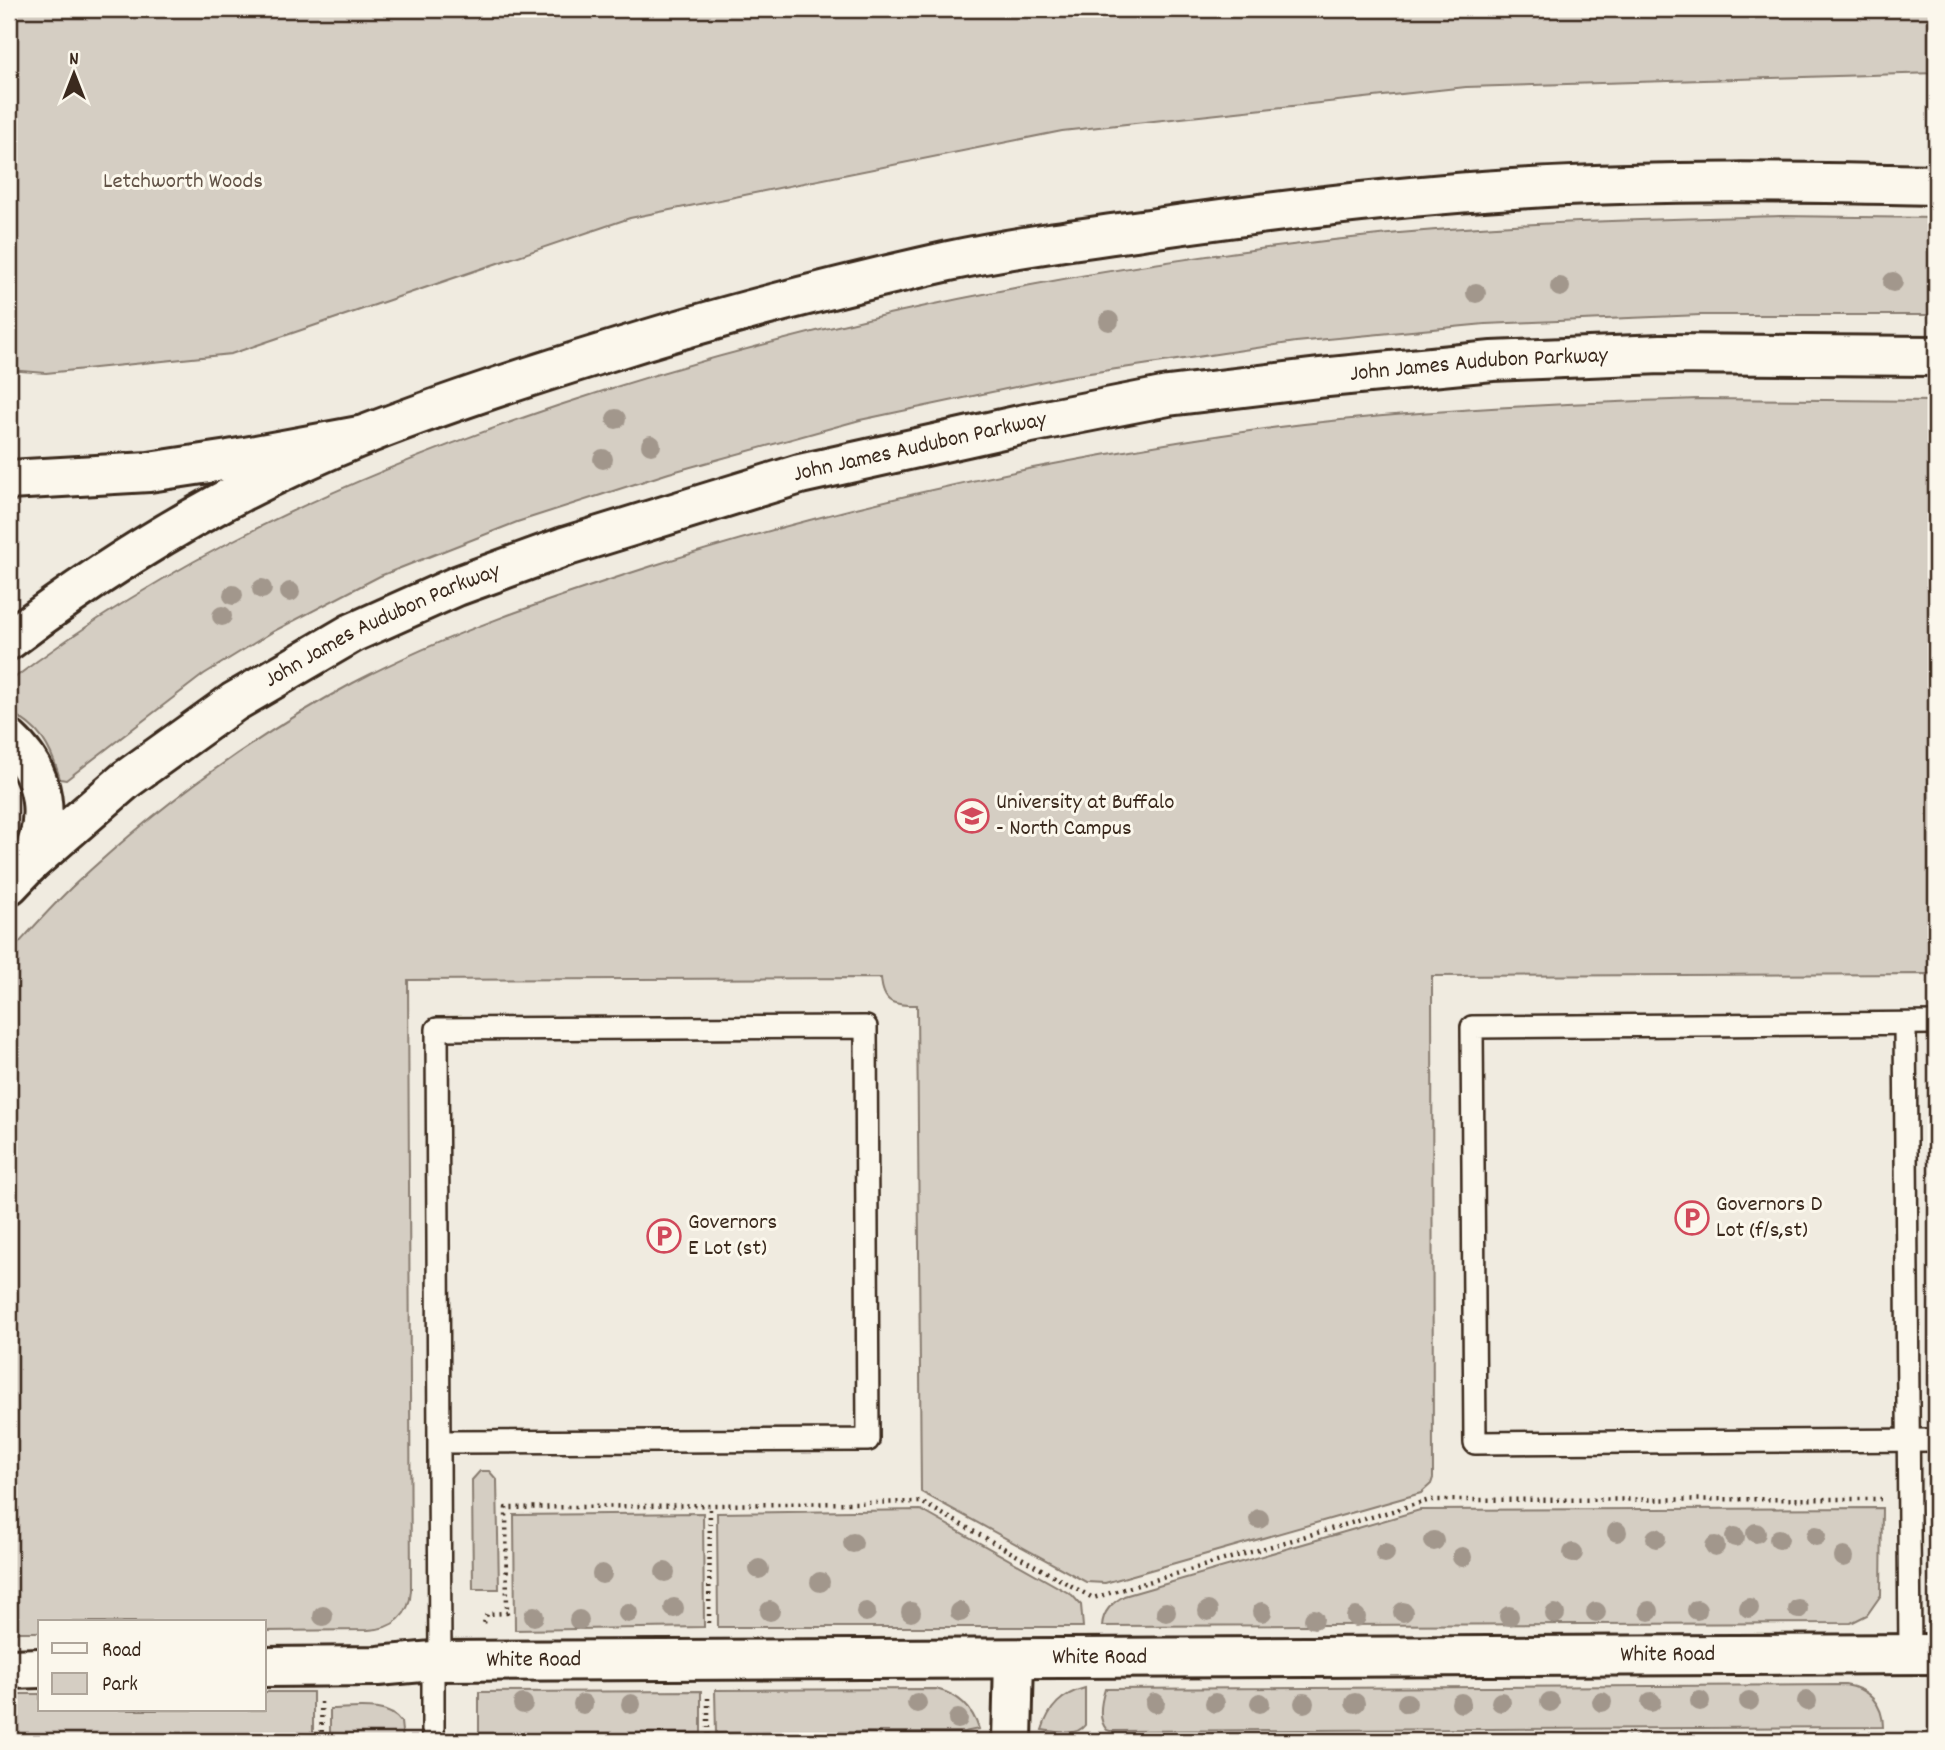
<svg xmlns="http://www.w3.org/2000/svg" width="1945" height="1750" font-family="Dekko,sans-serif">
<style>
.green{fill:#d5cec3;stroke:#887c70;stroke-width:2}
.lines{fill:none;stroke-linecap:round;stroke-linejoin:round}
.service-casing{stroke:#3b2a1e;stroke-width:26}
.tertiary-casing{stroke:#3b2a1e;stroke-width:44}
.secondary-casing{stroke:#3b2a1e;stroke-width:44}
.motorway-casing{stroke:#3b2a1e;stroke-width:44}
.path{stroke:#3b2a1e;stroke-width:4.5;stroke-dasharray:2 5;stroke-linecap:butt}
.service{stroke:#fbf7ec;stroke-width:21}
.tertiary{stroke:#fbf7ec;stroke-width:38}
.secondary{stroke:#fbf7ec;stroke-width:38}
.motorway{stroke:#fbf7ec;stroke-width:38}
.tree{fill:#a2978c}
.labels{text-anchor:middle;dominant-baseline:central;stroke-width:6;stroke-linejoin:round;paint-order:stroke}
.park-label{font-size:23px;fill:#625347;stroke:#fbf7ec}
.street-label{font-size:23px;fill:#3b2a1e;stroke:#fbf7ec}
.poi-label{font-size:23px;fill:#3b2a1e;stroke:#fbf7ec;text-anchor:start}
</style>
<rect width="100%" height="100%" fill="#f0ebe0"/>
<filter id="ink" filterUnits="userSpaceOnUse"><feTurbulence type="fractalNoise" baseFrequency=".0143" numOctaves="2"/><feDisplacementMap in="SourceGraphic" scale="14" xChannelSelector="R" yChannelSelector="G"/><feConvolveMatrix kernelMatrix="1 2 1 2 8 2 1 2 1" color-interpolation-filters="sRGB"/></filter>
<g filter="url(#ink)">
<!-- green -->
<g class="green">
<polygon points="9,9 1936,9 1936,73 1466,87 1062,131 630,218 231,354 46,373 9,370"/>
<path d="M1780,216l156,2v97h-235l-216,9 -189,18 -233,35 -203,43 -191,53 -152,49 -137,54 -106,55 -70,43 -138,106 -6,-1c-9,-32 -20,-52 -51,-67v-30c167,-128 350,-209 548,-276 266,-89 543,-142 822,-171 132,-13 268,-15 401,-19z"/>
<path d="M1698,399l238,2v591l-4,-18 -500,2 1,502 -2,6 -10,9 -316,90 -19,-1 -165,-90 -4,-487c-24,0 -34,-1 -36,-27l-473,2 3,610c-1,26 -18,39 -43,40l-104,1v-9h-224v10h-31v-678c21,-23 41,-46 63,-67 84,-79 179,-149 281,-204 95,-50 197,-84 299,-117 125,-40 253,-72 381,-98 102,-20 205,-38 308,-48 119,-12 238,-17 357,-21z"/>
<polygon points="480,1471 489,1471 497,1480 499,1589 473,1589 472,1480"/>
<path d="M1882,1508l-1,87 -14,20 -16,8 -749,3c1,-15 10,-23 22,-30l296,-86z"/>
<polygon points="921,1510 1072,1595 1081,1605 1083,1627 718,1627 717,1513"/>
<polygon points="703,1513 704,1627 515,1630 514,1515"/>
<path d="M1845,1685c23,3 38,19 38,42l-773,4 -3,-1c-10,-10 -6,-28 -2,-41z"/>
<path d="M1085,1688v37c-9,12 -29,7 -43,5 7,-23 20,-36 43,-42z"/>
<path d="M936,1689c23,6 36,18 43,40l-15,3 -248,1 -1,-43z"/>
<polygon points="701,1691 701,1733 479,1733 479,1692"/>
<polygon points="264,1692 313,1692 313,1741 9,1741 9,1694 40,1694 40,1710 264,1710"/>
<path d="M330,1709c21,0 58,-7 71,13l2,19h-73z"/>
</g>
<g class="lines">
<defs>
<g id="service">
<polyline points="1936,1023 1472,1027 1475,1443 1936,1440"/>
<polyline points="1905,1024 1910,1654"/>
<polyline points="439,1442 868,1440 866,1027 437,1029 440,1661"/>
<polyline points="433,1661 433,1741"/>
</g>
<g id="tertiary">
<path id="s1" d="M264,1667l114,-1 55,-5 1503,-7"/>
<polyline points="9,1669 40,1668"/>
<polyline points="1012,1741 1014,1659"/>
</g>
<g id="secondary">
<path d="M9,640c109,-83 230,-155 358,-206 79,-31 159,-57 240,-82 112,-36 227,-65 342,-91 66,-14 134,-23 200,-32 127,-18 254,-34 382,-41 135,-8 270,-6 405,-3"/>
<path d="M9,740c37,33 43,80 20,124"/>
<path id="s2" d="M9,885l20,-21 98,-85 107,-77 118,-69 105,-47 107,-39 236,-73 220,-49 148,-29 151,-18 173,-17 169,-7 275,2"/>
</g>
<polyline id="motorway" points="9,480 149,472 229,460 365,435"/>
</defs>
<!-- service casing -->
<use href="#service" class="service-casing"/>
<!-- tertiary casing -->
<use href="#tertiary" class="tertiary-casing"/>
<!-- secondary casing -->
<use href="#secondary" class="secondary-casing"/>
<!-- motorway casing -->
<use href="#motorway" class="motorway-casing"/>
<!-- path -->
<g class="path">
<polyline points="484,1623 487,1614 507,1613 506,1508 921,1502 1093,1598 1430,1500 1881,1499"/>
<polyline points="709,1623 710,1505"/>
<polyline points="708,1698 708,1741"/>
<polyline points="321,1702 322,1741"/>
<polyline points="1095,1740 1936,1737"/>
<polyline points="1935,1741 1936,1710"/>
</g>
<!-- service -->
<use href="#service" class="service"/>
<!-- tertiary -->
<use href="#tertiary" class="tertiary"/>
<!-- secondary -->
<use href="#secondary" class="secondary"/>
<!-- motorway -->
<use href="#motorway" class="motorway"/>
</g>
<!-- trees -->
<g class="tree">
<circle cx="1893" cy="282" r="10"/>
<circle cx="1560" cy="287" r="10"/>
<circle cx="1476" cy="293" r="10"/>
<circle cx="1109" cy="321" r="10"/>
<circle cx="616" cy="419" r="10"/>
<circle cx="651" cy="445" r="10"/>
<circle cx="603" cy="459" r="10"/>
<circle cx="262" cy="589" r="10"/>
<circle cx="290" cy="592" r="10"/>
<circle cx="233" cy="595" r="10"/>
<circle cx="222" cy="616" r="10"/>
<circle cx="1259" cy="1519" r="10"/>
<circle cx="1617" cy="1532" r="10"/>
<circle cx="1756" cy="1533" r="10"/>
<circle cx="1816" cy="1536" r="10"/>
<circle cx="1735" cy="1537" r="10"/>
<circle cx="1656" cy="1538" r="10"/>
<circle cx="1779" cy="1539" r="10"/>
<circle cx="1434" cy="1541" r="10"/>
<circle cx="853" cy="1543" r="10"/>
<circle cx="1715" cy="1546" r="10"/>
<circle cx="1385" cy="1553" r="10"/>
<circle cx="1573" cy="1553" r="10"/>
<circle cx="1462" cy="1557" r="10"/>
<circle cx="1844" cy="1557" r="10"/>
<circle cx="759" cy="1569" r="10"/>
<circle cx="665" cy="1572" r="10"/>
<circle cx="602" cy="1574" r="10"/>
<circle cx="820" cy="1582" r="10"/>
<circle cx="674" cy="1608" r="10"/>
<circle cx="1749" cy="1608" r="10"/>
<circle cx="1798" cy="1609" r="10"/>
<circle cx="1697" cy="1610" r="10"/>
<circle cx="770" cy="1611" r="10"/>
<circle cx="1208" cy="1611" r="10"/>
<circle cx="1649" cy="1611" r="10"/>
<circle cx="866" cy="1612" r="10"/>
<circle cx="911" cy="1612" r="10"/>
<circle cx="960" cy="1612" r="10"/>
<circle cx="1166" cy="1612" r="10"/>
<circle cx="1262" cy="1612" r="10"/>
<circle cx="1403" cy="1612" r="10"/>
<circle cx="1596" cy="1612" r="10"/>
<circle cx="628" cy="1613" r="10"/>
<circle cx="1555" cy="1614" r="10"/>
<circle cx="323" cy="1616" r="10"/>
<circle cx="534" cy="1616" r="10"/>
<circle cx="1509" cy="1616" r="10"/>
<circle cx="1356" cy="1617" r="10"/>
<circle cx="1314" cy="1619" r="10"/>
<circle cx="579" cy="1620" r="10"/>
<circle cx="1700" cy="1701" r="10"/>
<circle cx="1749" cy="1701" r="10"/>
<circle cx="1807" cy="1701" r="10"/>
<circle cx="1501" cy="1702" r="10"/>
<circle cx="1550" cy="1702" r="10"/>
<circle cx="1602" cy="1702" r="10"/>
<circle cx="1651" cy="1702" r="10"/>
<circle cx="917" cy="1703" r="10"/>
<circle cx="1155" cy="1703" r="10"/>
<circle cx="1215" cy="1703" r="10"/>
<circle cx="1260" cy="1703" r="10"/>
<circle cx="1304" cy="1703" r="10"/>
<circle cx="1355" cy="1703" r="10"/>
<circle cx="1407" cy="1703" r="10"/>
<circle cx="1461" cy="1703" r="10"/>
<circle cx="523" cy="1704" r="10"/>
<circle cx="583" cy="1704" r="10"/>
<circle cx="631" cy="1704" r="10"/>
<circle cx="958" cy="1719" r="10"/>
</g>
</g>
<!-- icons -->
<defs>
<symbol id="university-ring" viewBox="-11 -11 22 22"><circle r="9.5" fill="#fbf7ec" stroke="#d1495b" stroke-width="1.5"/><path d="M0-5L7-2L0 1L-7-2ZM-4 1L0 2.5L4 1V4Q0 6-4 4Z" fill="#d1495b"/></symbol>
<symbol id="parking-ring" viewBox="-11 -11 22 22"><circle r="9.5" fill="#fbf7ec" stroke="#d1495b" stroke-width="1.5"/><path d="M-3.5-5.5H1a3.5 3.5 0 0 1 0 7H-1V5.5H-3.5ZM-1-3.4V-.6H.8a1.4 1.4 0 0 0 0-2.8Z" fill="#d1495b"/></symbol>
</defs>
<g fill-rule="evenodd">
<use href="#university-ring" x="953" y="797" width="38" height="38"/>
<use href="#parking-ring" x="1673" y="1199" width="38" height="38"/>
<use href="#parking-ring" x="645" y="1217" width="38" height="38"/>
</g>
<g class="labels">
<!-- park labels -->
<g class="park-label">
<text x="183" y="182">Letchworth Woods</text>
</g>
<!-- street labels -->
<g class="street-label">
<text stroke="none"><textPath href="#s2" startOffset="1592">John James Audubon Parkway</textPath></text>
<text stroke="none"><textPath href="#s2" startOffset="1026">John James Audubon Parkway</textPath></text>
<text stroke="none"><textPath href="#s2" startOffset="458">John James Audubon Parkway</textPath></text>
<text stroke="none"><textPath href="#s1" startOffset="1404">White Road</textPath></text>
<text stroke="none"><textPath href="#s1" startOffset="836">White Road</textPath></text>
<text stroke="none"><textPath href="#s1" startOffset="270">White Road</textPath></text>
</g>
<!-- poi labels -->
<g class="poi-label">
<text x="996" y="803">University at Buffalo<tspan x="996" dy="26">- North Campus</tspan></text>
<text x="1716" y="1205">Governors D<tspan x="1716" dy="26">Lot (f/s,st)</tspan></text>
<text x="688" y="1223">Governors<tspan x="688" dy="26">E Lot (st)</tspan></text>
</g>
</g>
<!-- margin -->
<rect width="1945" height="1750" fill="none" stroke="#fbf7ec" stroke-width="35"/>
<rect x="18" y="18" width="1910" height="1715" fill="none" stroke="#3b2a1e" stroke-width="2.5" filter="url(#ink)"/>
<!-- legend -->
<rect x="38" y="1620" width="228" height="91" fill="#fbf7ec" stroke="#aea59a" stroke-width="2"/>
<rect x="52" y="1643" width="35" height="10" fill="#fbf7ec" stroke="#aea59a" stroke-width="2"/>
<text x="102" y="1656" font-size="21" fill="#3b2a1e">Road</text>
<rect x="52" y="1673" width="35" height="21" fill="#d5cec3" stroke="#aea59a" stroke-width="2"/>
<text x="102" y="1690" font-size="21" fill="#3b2a1e">Park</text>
<!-- north arrow -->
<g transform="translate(74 74)" stroke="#fbf7ec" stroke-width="5" paint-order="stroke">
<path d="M0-5L12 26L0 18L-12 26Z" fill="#3b2a1e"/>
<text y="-10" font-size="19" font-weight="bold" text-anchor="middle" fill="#3b2a1e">N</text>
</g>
</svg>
